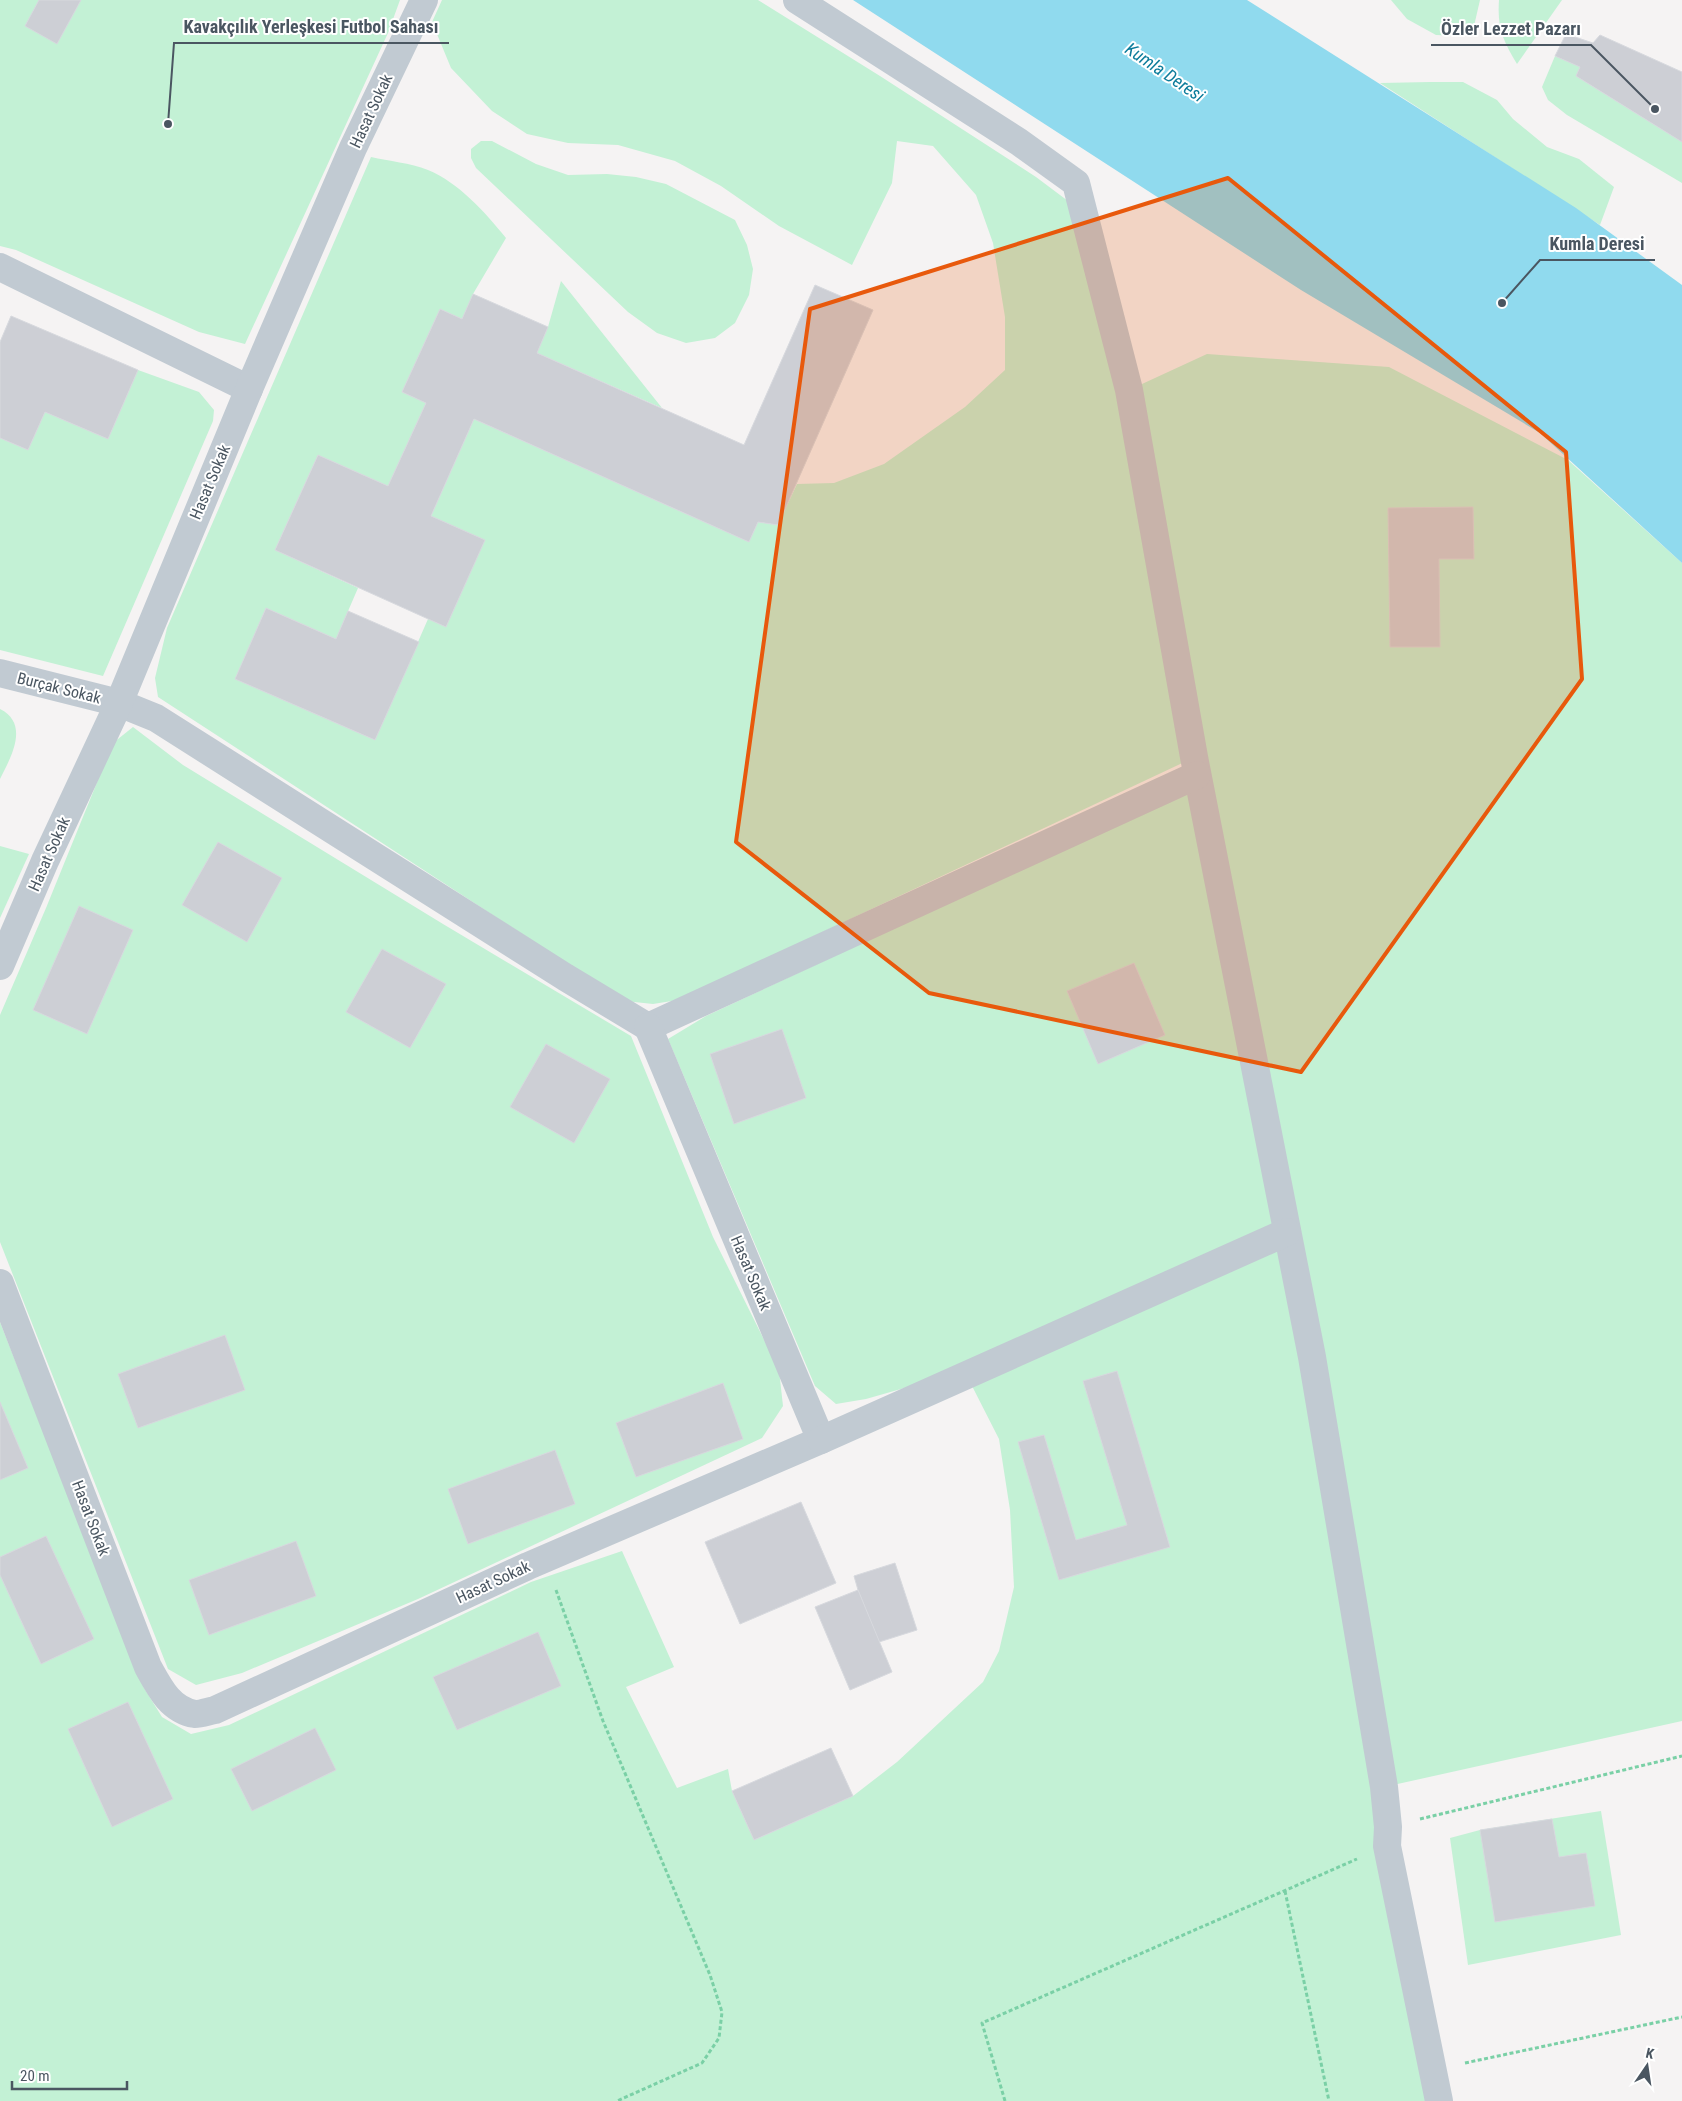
<svg xmlns="http://www.w3.org/2000/svg" width="1682" height="2101" font-family="'Roboto Condensed',sans-serif">
<style>
.green{fill:#c3f1d5}
.water{fill:#90daee}
.building{fill:#cdcfd5;stroke:#d7d9de}
.lines{fill:none;stroke-linecap:round;stroke-linejoin:round}
.path{stroke:#7ad0a6;stroke-width:3;stroke-dasharray:4 2.5;stroke-linecap:butt}
.minor{stroke:#c1cad2;stroke-width:28}
.marked{fill:#e8590c;fill-opacity:0.2;stroke:#e8590c;stroke-width:4;stroke-linejoin:round}
.labels{text-anchor:middle;dominant-baseline:central;stroke-width:4;stroke-linejoin:round;paint-order:stroke}
.street-label{font-size:16px;fill:#4a5661;stroke:#fff}
.water-label{font-size:18px;font-style:italic;fill:#0c7c9b;stroke:#fff}
.leader{fill:none;stroke:#4a5661;stroke-width:2}
.callout-dot{fill:#4a5661;stroke:#fff;stroke-width:2}
.callout-label{font-size:18px;text-anchor:middle;font-weight:bold;fill:#4a5661;stroke:#fff;stroke-width:4;stroke-linejoin:round;paint-order:stroke}
</style>
<rect width="100%" height="100%" fill="#f5f3f3"/>
<!-- green -->
<g class="green">
<polygon points="0,0 400,0 388,33 245,344 199,332 16,250 0,246"/>
<path d="M442,0h316l122,76 156,101 48,36 45,177 78,-36 182,13 179,93 114,103v1158l-298,66 55,314h-1439v-779l144,366 18,29 29,17 38,-9 302,-143 91,-31 52,116 -48,20 51,101 51,-19 4,22 22,49 99,-44 44,-34 86,-80 16,-31 15,-64 -4,-77 -11,-71 -28,-55 -42,-3 -63,18 -30,5 -21,-18 -147,-347 38,-23 493,-230 -6,-28 -515,242 -25,4 -28,-3 -467,-304 -3,-19 12,-50 204,-471c18,4 39,6 57,13 31,13 57,42 78,68l-33,56 -11,25 -22,-10 -38,83 24,11 -38,83 -70,-31 -43,95 83,38 -22,51 -70,-31 -30,71 139,61 53,-121 18,8 38,-87 -53,-24 43,-97 275,123 9,-20 20,3 19,-41 37,-1 50,-19 81,-57 40,-37v-53l-12,-74 -17,-48 -43,-49 -36,-5 -5,42 -40,82 -73,-39 -58,-40 -46,-25 -57,-16 -50,-2 -41,-9 -35,-23 -41,-43 -19,-46z"/>
<polygon points="1391,0 1480,0 1474,26 1462,36 1436,35 1407,19"/>
<path d="M1499,0h63l-45,64c-14,-23 -20,-36 -18,-64z"/>
<polygon points="1555,56 1580,67 1576,76 1682,142 1682,183 1567,115 1548,100 1542,87"/>
<polygon points="1430,82 1463,82 1497,100 1513,119 1547,147 1579,159 1614,187 1600,225 1380,83"/>
<polygon points="481,141 492,141 536,164 568,175 607,174 636,177 666,184 735,220 747,245 753,269 749,295 735,323 715,338 686,343 657,333 628,312 476,168 471,158 471,149"/>
<polygon points="561,281 662,408 537,353 548,327"/>
<polygon points="138,370 199,392 214,410 213,421 103,676 0,650 0,438 28,450 45,412 108,439"/>
<path d="M0,709c30,15 11,48 0,70z"/>
<polygon points="133,727 183,765 443,924 631,1036 713,1237 779,1370 783,1406 762,1438 418,1599 242,1673 196,1685 168,1669 0,1242 0,1015 46,908 113,743"/>
<polygon points="0,846 29,854 0,918"/>
<polygon points="1601,1811 1621,1935 1468,1965 1450,1838 1480,1830"/>
</g>
<!-- water -->
<polygon class="water" points="853,0 1247,0 1576,208 1682,285 1682,563 1540,433 1301,290"/>
<!-- building -->
<g class="building">
<polygon points="39,0 81,0 57,44 25,26"/>
<polygon points="1566,34 1593,43 1600,35 1682,72 1682,142 1576,76 1580,67 1555,56"/>
<polygon points="815,285 873,310 778,525 758,522 749,542 474,419 431,516 485,540 446,627 275,550 318,455 388,486 426,403 402,392 440,309 462,319 473,294 548,327 537,353 744,445"/>
<polygon points="11,316 138,370 108,439 45,412 28,450 0,438 0,342"/>
<polygon points="1473,507 1474,559 1439,559 1440,647 1390,647 1388,508"/>
<polygon points="266,608 336,639 348,611 419,642 375,740 235,679"/>
<polygon points="218,842 282,878 247,942 182,905"/>
<polygon points="79,906 133,930 87,1034 33,1010"/>
<polygon points="382,949 446,984 410,1048 346,1012"/>
<polygon points="1134,963 1165,1035 1098,1064 1067,991"/>
<polygon points="782,1029 806,1098 734,1124 710,1054"/>
<polygon points="546,1044 610,1079 574,1143 510,1107"/>
<polygon points="225,1335 245,1390 138,1428 118,1374"/>
<polygon points="1117,1371 1170,1547 1059,1580 1018,1442 1044,1435 1076,1540 1127,1525 1083,1381"/>
<polygon points="723,1383 743,1439 636,1477 616,1423"/>
<polygon points="0,1402 28,1468 0,1480"/>
<polygon points="555,1450 575,1504 468,1544 448,1489"/>
<polygon points="801,1502 836,1583 740,1624 705,1542"/>
<polygon points="46,1536 94,1639 41,1664 0,1575 0,1557"/>
<polygon points="296,1541 316,1596 209,1635 189,1580"/>
<polygon points="895,1563 917,1630 879,1642 858,1590 854,1576"/>
<polygon points="858,1590 892,1672 850,1690 815,1607"/>
<polygon points="538,1632 561,1686 457,1730 433,1677"/>
<polygon points="128,1702 173,1799 112,1827 68,1729"/>
<polygon points="315,1728 336,1770 252,1811 231,1769"/>
<polygon points="831,1748 853,1796 754,1840 732,1791"/>
<polygon points="1552,1819 1559,1857 1586,1853 1595,1906 1495,1922 1480,1830"/>
</g>
<g class="lines">
<!-- path -->
<g class="path">
<polyline points="556,1590 603,1721 710,1975 722,2012 719,2038 702,2063 617,2101"/>
<polyline points="1420,1819 1682,1756"/>
<polyline points="1285,1891 1329,2101"/>
<polyline points="1465,2063 1682,2017"/>
<polyline points="1005,2101 982,2023 1357,1859"/>
</g>
<!-- minor -->
<g class="minor">
<polyline points="797,0 1019,142 1076,183 1129,390 1194,757 1312,1357 1384,1787 1388,1827 1387,1846 1439,2101"/>
<polyline points="0,267 249,389"/>
<polyline points="0,673 119,703 156,718 565,977 648,1027"/>
<polyline points="0,966 45,861 119,703 249,389 353,148 424,0"/>
<polyline points="648,1027 1197,775"/>
<path d="M0,1283l148,384c11,20 22,43 47,47 6,0 14,-3 20,-4l313,-144 293,-126 -173,-413"/>
<polyline points="821,1440 1287,1232"/>
</g>
</g>
<!-- marked area -->
<path class="marked" d="M1228,178l338,274 16,227 -281,393 -372,-79 -193,-151 74,-533z"/>
<g class="labels">
<!-- street labels -->
<g class="street-label">
<text transform="translate(371 111) rotate(-65)">Hasat Sokak</text>
<text transform="translate(210 482) rotate(-67)">Hasat Sokak</text>
<text transform="translate(59 688) rotate(14)">Burçak Sokak</text>
<text transform="translate(49 854) rotate(-66)">Hasat Sokak</text>
<text transform="translate(751 1273) rotate(67)">Hasat Sokak</text>
<text transform="translate(91 1518) rotate(69)">Hasat Sokak</text>
<text transform="translate(493 1582) rotate(-25)">Hasat Sokak</text>
</g>
<!-- water labels -->
<g class="water-label">
<text transform="translate(1165 72) rotate(34)">Kumla Deresi</text>
</g>
</g>
<!-- callouts -->
<path class="leader" d="M168 124L174 43H449M1655 109L1591 45H1431M1502 303L1540 260H1655"/>
<g class="callout-dot">
<circle cx="168" cy="124" r="5"/>
<circle cx="1655" cy="109" r="5"/>
<circle cx="1502" cy="303" r="5"/>
</g>
<g class="callout-label">
<text x="311" y="33">Kavakçılık Yerleşkesi Futbol Sahası</text>
<text x="1511" y="35">Özler Lezzet Pazarı</text>
<text x="1597" y="250">Kumla Deresi</text>
</g>
<!-- north arrow -->
<g transform="translate(1647 2066) rotate(13)" stroke="#ffffff" stroke-width="4" paint-order="stroke">
<path d="M0-4L9 19L0 12L-9 19Z" fill="#4a5661"/>
<text y="-8" font-size="14" font-weight="bold" text-anchor="middle" fill="#4a5661">K</text>
</g>
<!-- scale -->
<path d="M12 2081v8h115v-8" fill="none" stroke="#4a5661" stroke-width="2.5"/>
<text x="20" y="2081" font-size="15" fill="#4a5661" stroke="#ffffff" stroke-width="4" paint-order="stroke">20 m</text>
</svg>
